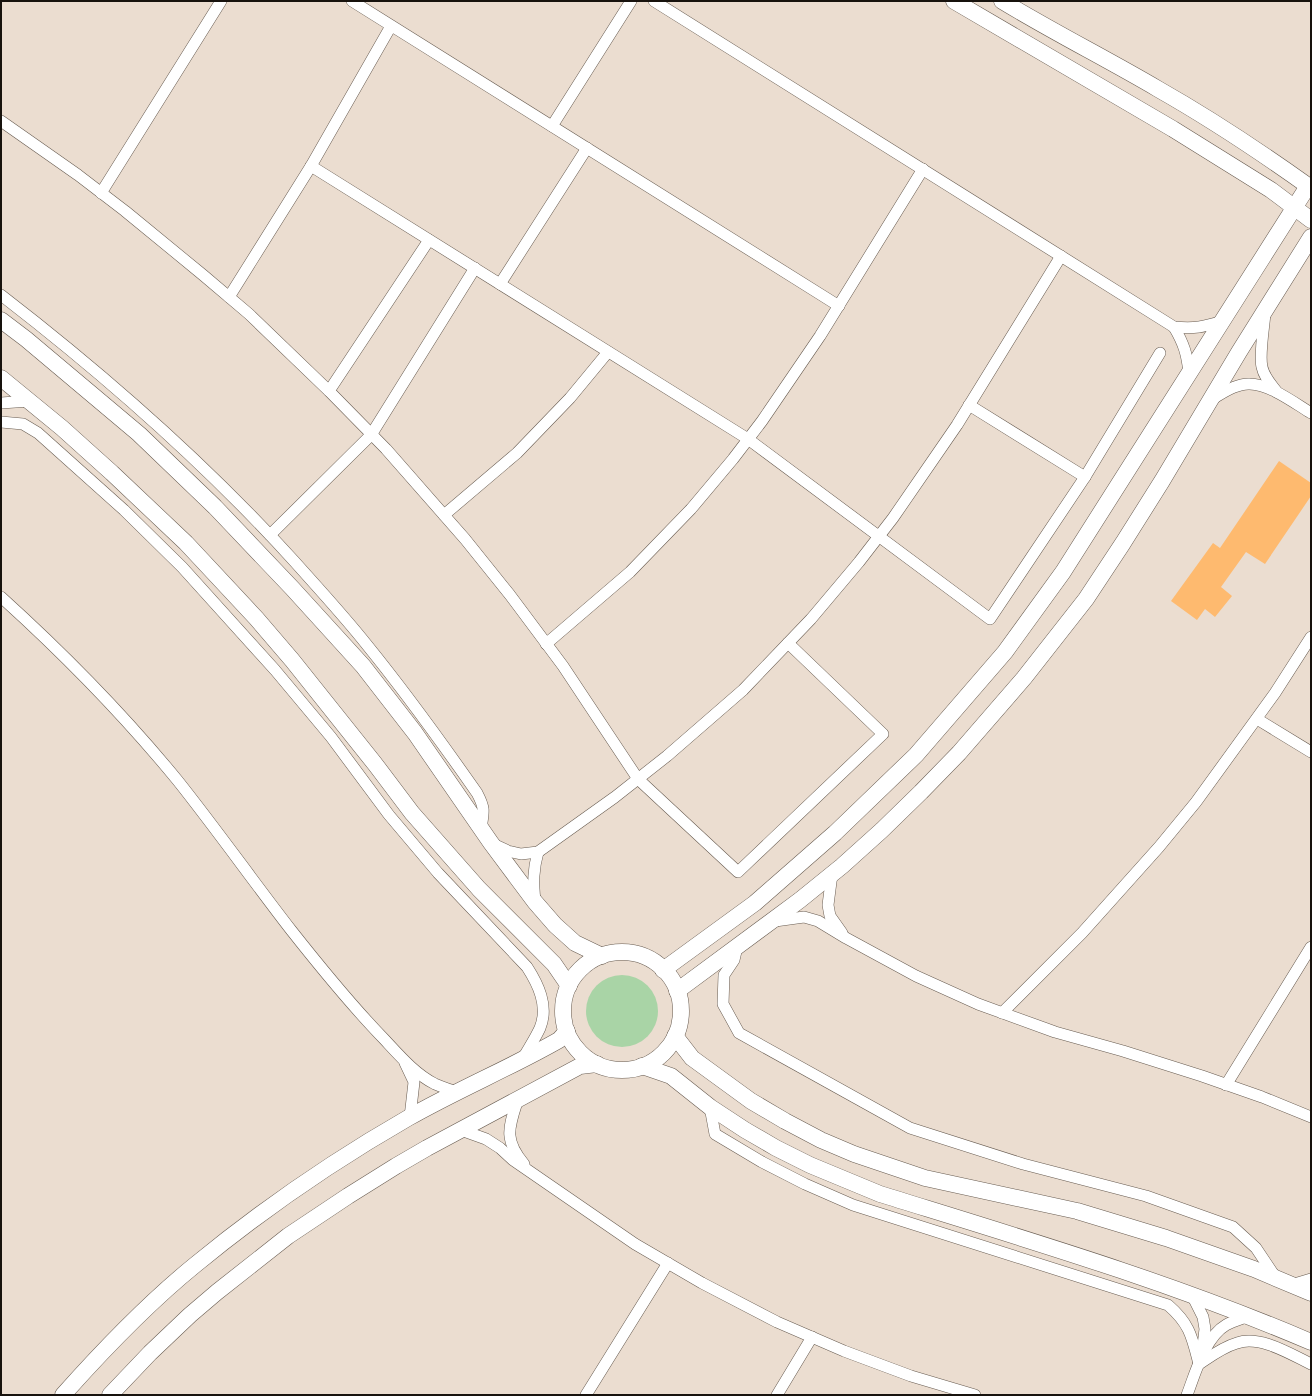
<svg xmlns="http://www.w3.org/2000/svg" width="1312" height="1396" font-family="Helvetica,sans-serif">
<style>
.green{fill:#a9d4a6}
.building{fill:#feba6f}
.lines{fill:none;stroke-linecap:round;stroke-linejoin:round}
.minor-casing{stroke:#685c51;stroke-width:12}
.secondary-casing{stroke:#685c51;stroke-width:17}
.minor{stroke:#fff;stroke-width:11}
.secondary{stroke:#fff;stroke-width:16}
</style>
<rect width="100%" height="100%" fill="#ebddd0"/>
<!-- green -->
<circle class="green" cx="622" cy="1011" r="36"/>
<!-- building -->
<polygon class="building" points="1279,461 1311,483 1311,496 1265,564 1246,552 1221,587 1232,596 1215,617 1205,609 1197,620 1171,601 1213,543 1220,548"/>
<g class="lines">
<defs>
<g id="minor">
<polyline points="352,1 839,306"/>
<path d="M654,1l520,326c21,2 29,0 49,-6"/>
<polyline points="1,121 78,175 125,211 203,275 249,314 329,391 386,449 465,539 510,595 563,666 638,779 738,872 883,734 788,643"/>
<polyline points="552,126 631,1"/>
<polyline points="311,166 748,439 990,619 1085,477 1160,353"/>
<polyline points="101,193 221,1"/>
<polyline points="500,284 587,148"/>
<path d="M1,295c105,81 204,168 293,266 25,28 50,55 73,84 39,48 75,98 110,148 8,15 7,18 4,35"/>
<polyline points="229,297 311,166 391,26"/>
<path d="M1265,313c-1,14 -6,42 -3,54 2,10 9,17 15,25"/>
<path d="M1174,327c10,17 13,27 15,46"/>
<polyline points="329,391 429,240"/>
<path d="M1212,399c11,-6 25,-16 38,-15 21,1 43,18 61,29"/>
<polyline points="1,403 30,401"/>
<polyline points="969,405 1085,477"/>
<path d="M1,422l22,2 15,9 86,77 58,57 93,103 56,67 58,78 49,58 89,94c11,17 22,39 13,61 -5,11 -12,21 -18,32"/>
<polyline points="444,515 517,453 570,398 608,352"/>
<polyline points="270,535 371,435 475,268"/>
<path d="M1,597c63,57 123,118 177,184 39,49 75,100 113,149 30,38 60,75 93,109 15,16 31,35 51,45 7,3 15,6 23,8"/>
<polyline points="546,644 630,572 691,509 733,459 762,421 820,336 923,169"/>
<polyline points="1257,719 1311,752"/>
<polyline points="493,844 508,851 521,854 538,852 615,797 667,756 743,690 811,619 859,562 893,518 957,425 1061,256"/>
<polyline points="832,874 828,905 830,916 842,933"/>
<path d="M535,901c-2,-18 -2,-31 3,-49"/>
<polyline points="775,921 804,917 818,921 846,938 916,976 978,1004 1055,1032 1123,1051 1202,1076 1262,1097 1311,1117"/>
<polyline points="737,947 734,960 724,975 723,1004 739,1033 910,1128 1023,1164 1146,1196 1233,1227 1256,1248 1276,1278"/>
<polyline points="1002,1013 1082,933 1159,847 1196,802 1275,693 1311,637"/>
<polyline points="405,1063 414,1082 410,1117"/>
<polyline points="1226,1085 1311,947"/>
<path d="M518,1099c-9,28 -15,40 6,65"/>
<path d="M710,1107l5,27 47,28 43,22 48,21 315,100c22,19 24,32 31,59"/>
<polyline points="461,1130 486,1139 500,1148 513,1160 635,1244 702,1283 777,1322 844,1351 911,1376 975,1395"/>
<polyline points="1291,1285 1311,1279"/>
<polyline points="1192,1295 1203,1317 1205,1329 1202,1354"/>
<path d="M1199,1364c12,-8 24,-17 38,-21 23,-8 53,11 74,21"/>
<polyline points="586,1395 668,1263"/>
<polyline points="777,1395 812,1337"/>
<path d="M1187,1395c8,-21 18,-58 39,-70 7,-4 15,-6 23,-9"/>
</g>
<g id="secondary">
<polyline points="954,1 1173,129 1271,190 1311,220"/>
<path d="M1002,1c51,31 105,58 156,88 53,30 104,64 153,99"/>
<polyline points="1,320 26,339 139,434 215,507 292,588 363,666 415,733 491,843 535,902 555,925 575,943 602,956"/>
<polyline points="1,378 62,428 112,473 186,543 256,618 292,660 375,764 412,813 479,889 554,964 569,986"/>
<circle cx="622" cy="1011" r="59"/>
<polyline points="663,970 755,903 835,833 916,755 1005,652 1063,572 1308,186"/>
<polyline points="677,991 800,900 842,866 882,830 921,792 959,753 1024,678 1086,599 1123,543 1162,481 1239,352 1311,237"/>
<polyline points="675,1036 692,1058 751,1101 785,1121 821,1140 854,1154 925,1178 1077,1211 1166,1238 1254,1269 1311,1293"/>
<path d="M642,1066l29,10 39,31 35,23 31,18 34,17 70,29c145,45 291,88 431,148"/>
<path d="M63,1395c41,-46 84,-91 132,-130 67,-55 138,-104 213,-147 49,-28 102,-50 151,-78l8,-9"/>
<polyline points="110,1395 150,1353 190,1315 217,1292 288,1236 348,1196 396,1166 427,1148 580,1066 597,1064"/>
</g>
</defs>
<!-- minor casing -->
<use href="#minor" class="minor-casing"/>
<!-- secondary casing -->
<use href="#secondary" class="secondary-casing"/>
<!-- minor -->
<use href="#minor" class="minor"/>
<!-- secondary -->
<use href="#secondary" class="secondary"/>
</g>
<!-- border -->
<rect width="1312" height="1396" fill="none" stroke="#17120d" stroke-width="4"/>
</svg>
